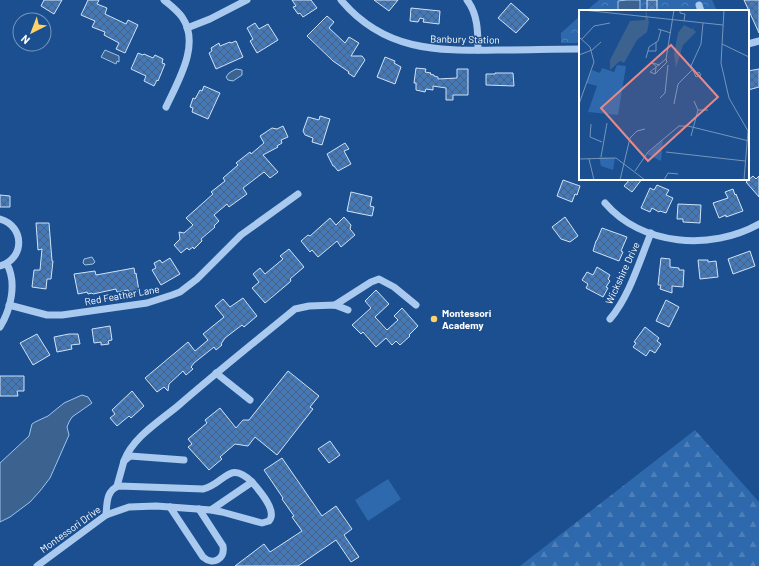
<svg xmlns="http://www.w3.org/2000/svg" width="759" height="566" font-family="Barlow,sans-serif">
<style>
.forest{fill:url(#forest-firs)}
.park{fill:url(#park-crowns)}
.garden{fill:#2e69ad}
.water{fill:#3c6290;stroke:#9cc4f0}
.building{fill:url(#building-cross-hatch);stroke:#cfe3fa}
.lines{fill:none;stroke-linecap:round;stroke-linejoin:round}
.minor{stroke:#a9c9ee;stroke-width:7}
.poi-dot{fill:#ffd166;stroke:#1b4f8f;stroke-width:1.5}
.labels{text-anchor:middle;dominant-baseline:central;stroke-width:3;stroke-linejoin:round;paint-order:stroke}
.street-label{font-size:10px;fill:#fff;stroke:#1b4f8f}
.poi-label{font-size:10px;font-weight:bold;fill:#fff;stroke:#1b4f8f;text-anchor:start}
.inset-road{fill:none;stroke:#7695bc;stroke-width:1}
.view{fill:#e88989;fill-opacity:0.15;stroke:#e88989;stroke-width:2}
.inset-edge{fill:none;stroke:#fff;stroke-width:2}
</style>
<defs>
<pattern id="forest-firs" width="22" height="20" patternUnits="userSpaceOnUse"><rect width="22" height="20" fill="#2e69ad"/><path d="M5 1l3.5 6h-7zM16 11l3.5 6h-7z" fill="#4d80b9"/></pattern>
<pattern id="park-crowns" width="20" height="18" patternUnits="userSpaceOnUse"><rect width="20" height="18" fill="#2e69ad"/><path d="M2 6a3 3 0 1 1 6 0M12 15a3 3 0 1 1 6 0" fill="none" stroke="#4d80b9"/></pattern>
<pattern id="building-cross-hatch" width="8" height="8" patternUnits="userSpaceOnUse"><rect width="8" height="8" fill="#4478b7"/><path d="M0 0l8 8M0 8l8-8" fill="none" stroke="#486282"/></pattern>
</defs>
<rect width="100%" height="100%" fill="#1b4f8f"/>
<!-- forest -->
<polygon class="forest" points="695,430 759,502 759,566 520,566"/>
<!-- park -->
<g class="park">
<polygon points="599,0 712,0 717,11 586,11"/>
<polygon points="580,16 580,43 561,43 561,33"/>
</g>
<!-- garden -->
<polygon class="garden" points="388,479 401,499 368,521 355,500"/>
<!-- water -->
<g class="water">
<polygon points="627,0 640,0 640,11 618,11 618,1"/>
<polygon points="105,50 119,56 119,62 117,61 116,64 101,57"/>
<polygon points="236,69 242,70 242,75 233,81 228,80 226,77 229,73"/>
<polygon points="92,257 95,262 93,264 85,265 83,263 84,259"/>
<polygon points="82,395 88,397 92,403 72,417 69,422 67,427 69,435 50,478 40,491 30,502 10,517 0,522 0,463 29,436 32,424 35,422 48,416 64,403"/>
</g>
<!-- building -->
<g class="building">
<polygon points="44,0 62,0 54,14 41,6"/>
<polygon points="88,0 99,0 97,4 107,8 105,14 126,24 128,20 138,25 125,53 116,49 119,43 104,35 105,32 92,27 95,21 81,15"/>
<polygon points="292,0 311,0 317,8 303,17 300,13 298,14 293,7 296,6"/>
<polygon points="374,0 398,0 389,11"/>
<rect x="647" y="0" width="10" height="11"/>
<polygon points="744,0 759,0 759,33"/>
<polygon points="511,3 529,19 516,33 498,18"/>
<polygon points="411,8 440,11 439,24 423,22 424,19 420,18 418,22 410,21"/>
<polygon points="327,16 334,22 329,28 345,43 349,37 359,43 351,56 362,56 365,60 354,77 348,73 349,72 333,61 307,36"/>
<polygon points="255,23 259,29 268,24 278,40 257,53 250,41 253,39 247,28"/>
<polygon points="236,41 243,57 216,69 209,53 212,51 211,48 219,43 220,46 230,42 231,43"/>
<polygon points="138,53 143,55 144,54 153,58 155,55 163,59 162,63 165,64 158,81 157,80 154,86 144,81 146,76 131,69"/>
<polygon points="385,57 395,61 394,63 401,67 395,84 377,77"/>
<polygon points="416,68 426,69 425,72 431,73 430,74 434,75 434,76 438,77 438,79 457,78 457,69 468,69 468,95 453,95 453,100 446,100 446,88 433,86 433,90 426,89 425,92 416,90 416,83 414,83"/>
<polygon points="759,69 759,87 748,90 748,71"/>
<polygon points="495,73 513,73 514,86 486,85 486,74 495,74"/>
<polygon points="204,86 220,93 208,119 192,112 193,108 190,107 193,98 195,99 200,90 202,91"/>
<polygon points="320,116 330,119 322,145 312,142 313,138 305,135 303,131 308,117 319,120"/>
<polygon points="283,126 288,137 281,140 282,143 277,146 278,147 263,155 278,172 270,178 264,172 243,188 247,194 229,207 227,204 214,215 219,221 214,226 215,227 201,239 202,241 194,249 193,247 189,250 187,248 181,253 174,245 180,239 179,232 184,233 193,225 186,218 213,194 211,192 225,181 223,178 238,165 236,163 250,152 251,154 264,143 260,136 272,128 277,129"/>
<polygon points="345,143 349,149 344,151 351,164 338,171 334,166 333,166 327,154"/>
<polygon points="753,176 756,179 759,176 759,197 746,182"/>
<polygon points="630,179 642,179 632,192 624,186"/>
<polygon points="563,180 580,186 577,195 575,194 572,202 557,196"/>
<polygon points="657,185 669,190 666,195 673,198 666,213 660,211 659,212 652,208 650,212 641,208 650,188 654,190"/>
<polygon points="733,189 735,195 736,194 743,211 726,217 726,215 719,218 713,203 728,198 725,192"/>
<polygon points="351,192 372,197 370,206 374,207 372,216 347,211"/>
<polygon points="0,195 10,196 10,207 0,207"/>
<polygon points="678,204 701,205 700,223 683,222 683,219 677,219"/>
<polygon points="344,217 351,225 350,229 355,235 341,247 337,241 318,257 312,250 310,252 301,241 308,235 310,236 330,218 336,225"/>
<polygon points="565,217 578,236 570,242 561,239 552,227"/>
<polygon points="36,223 49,223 52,261 53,261 51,279 47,279 46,289 32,287 34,270 40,270 42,249 38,250"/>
<polygon points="602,228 627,237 621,251 623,252 619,261 593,251 596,241 597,240"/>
<polygon points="289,249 304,267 290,279 291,280 290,282 265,303 252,288 259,282 253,274 260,268 265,274 283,259 280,256"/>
<polygon points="750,251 755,266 733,274 728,259"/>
<polygon points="170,258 180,274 161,285 152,270 156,268 154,263 160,260 162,263"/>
<polygon points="661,258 670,259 670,267 679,268 679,270 684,270 683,287 672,286 672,293 660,289 661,285 658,285"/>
<polygon points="698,260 708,260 708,262 716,261 718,277 700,279"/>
<polygon points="597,267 610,275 608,279 610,281 606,287 608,288 603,297 586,288 588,284 582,280 587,272 593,275"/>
<polygon points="134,268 135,274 136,273 139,291 129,293 128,290 117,292 116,289 93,294 92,293 88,294 87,292 78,294 74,274 95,271 96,275"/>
<polygon points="376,290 389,304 375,317 387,330 398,320 394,316 402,308 418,326 409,335 410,336 400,345 396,341 392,345 386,338 376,347 363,332 361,334 352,325 371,308 365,301"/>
<polygon points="243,298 257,316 244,327 242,325 225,338 221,344 222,345 216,350 214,347 194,363 191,367 193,369 186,375 183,371 169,384 168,391 164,387 157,392 145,378 188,342 195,351 208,340 203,334 224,317 215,306 223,299 230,307"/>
<polygon points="666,300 679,307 669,327 656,321"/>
<polygon points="110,326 112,340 108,341 109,344 101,345 101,342 94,343 92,329"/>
<polygon points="645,327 659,338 657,341 661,344 655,353 650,350 646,356 633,347 636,343 634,342"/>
<polygon points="37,334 50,355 33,365 20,343"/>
<polygon points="69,334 78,334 80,344 71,345 72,349 57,352 54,337"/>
<polygon points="288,371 319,396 310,407 313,409 277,455 255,437 248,446 235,444 220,457 222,459 209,470 188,447 192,444 188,439 207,423 205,420 220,408 236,428 243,420 249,420"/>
<polygon points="0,376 24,376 24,391 17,391 18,396 0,396"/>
<polygon points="132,391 144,406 131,418 129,416 117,426 110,418 115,414 112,410"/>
<polygon points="330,441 340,455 329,463 318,449"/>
<polygon points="282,458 322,516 336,506 352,529 344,535 359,557 351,562 336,540 298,566 235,566 264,544 270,552 302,531 292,517 294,516 282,499 283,498 264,470"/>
</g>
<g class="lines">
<!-- minor -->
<g class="minor">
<path d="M164,0c6,5 13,10 18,17 19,27 -4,64 -16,90"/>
<path d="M341,0c43,51 95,51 156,50 28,0 55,-1 83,-1"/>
<path d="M467,0c11,14 11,33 11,50"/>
<polyline points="699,5 701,11"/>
<polyline points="187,28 210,19 247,0"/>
<polyline points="748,44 759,41"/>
<path d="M605,203c37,43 106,48 154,21"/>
<path d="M0,219c25,7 25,40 0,47"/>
<polyline points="9,305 47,315 62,315 147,303 172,295 180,292 197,279 241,235 298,194"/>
<polyline points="335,305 371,282 379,279 394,287 416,305"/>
<path d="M610,319c20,-24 29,-57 41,-86"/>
<path d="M0,327c11,-18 17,-44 7,-63"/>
<polyline points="216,373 250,400"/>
<path d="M124,461c9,-24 36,-40 55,-56 38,-33 77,-64 116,-96l14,-3 26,-1 13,5"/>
<polyline points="117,486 124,461 130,456 184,460"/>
<path d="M170,507l33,50c10,9 22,2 20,-11l-24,-37"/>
<path d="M106,515c1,-11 0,-25 13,-29l84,3c22,-5 26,-30 49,-7"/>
<path d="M37,566l69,-51 23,-8 27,-1 55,4 11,2 40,11 7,-2c9,-10 -10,-31 -17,-39l-41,28"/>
</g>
</g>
<!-- markers -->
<circle class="poi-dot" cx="434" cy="319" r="4"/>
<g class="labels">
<!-- street labels -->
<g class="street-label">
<text transform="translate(465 39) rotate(1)">Banbury Station</text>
<text transform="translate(622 273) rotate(-65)">Wickshire Drive</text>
<text transform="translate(122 295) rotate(-10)">Red Feather Lane</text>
<text transform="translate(70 529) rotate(-36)">Montessori Drive</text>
</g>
<!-- poi labels -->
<g class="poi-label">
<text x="442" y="313">Montessori<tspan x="442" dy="12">Academy</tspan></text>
</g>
</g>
<!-- overview -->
<g transform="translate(579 10)">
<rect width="170" height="170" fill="#1b4f8f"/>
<path d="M38,55l9,1 -8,49 -30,-3 9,-26 -11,-3 6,-13 8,3 2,-5 12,4z" fill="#2e69ad"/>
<path d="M84,130l-2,21 -14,-7zM20,147l16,1 -2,12 -12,-4z" fill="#2e69ad"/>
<path d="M67,0l3,12 -2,10 -10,8 -13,23 -4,-2 -10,9v-10l20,-39 15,-1zM117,14l-3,5 3,3 -13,13 -7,23 -2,-14 4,-21 6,-8 8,4z" fill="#3c6290"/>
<path class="inset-road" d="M4,0l140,15M101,0v3l5,1 -1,7M145,0l-3,53 8,35 19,33 -4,49M79,19l13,4M0,27l11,10 4,15 -15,42M3,29l12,-13 16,-3M143,34l27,13M69,41h8v-9M0,45l13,-5 9,-8M67,48l3,-11 9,-6 3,-11M78,57l-5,-4 8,2M77,58l-1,6 -5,-2 16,-13 8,-49M76,64l12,-12 -1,-3M117,64l3,-2 2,3 -5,2 -5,-11 10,-22 2,-21M81,88l5,-5 3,-28M115,91l4,9h10M95,94l4,-20 14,-14M12,114l-1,13 12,5M112,126l7,-26M87,142l79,9M22,147l6,-34M0,149l37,-1 29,22M10,149l5,21M56,161l13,-19 31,-26h9l61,15M41,170l10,-42 7,-7 8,-2M85,170l4,-7 10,1"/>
<path class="view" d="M92,35l47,52 -70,64 -47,-53z"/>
<rect width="170" height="170" class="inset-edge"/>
</g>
<!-- north arrow -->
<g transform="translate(32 32) rotate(222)"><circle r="19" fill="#1b4f8f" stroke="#7695bc"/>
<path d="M0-3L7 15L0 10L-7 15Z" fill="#ffd166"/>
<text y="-6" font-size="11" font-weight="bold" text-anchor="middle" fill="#ffffff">N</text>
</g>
</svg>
